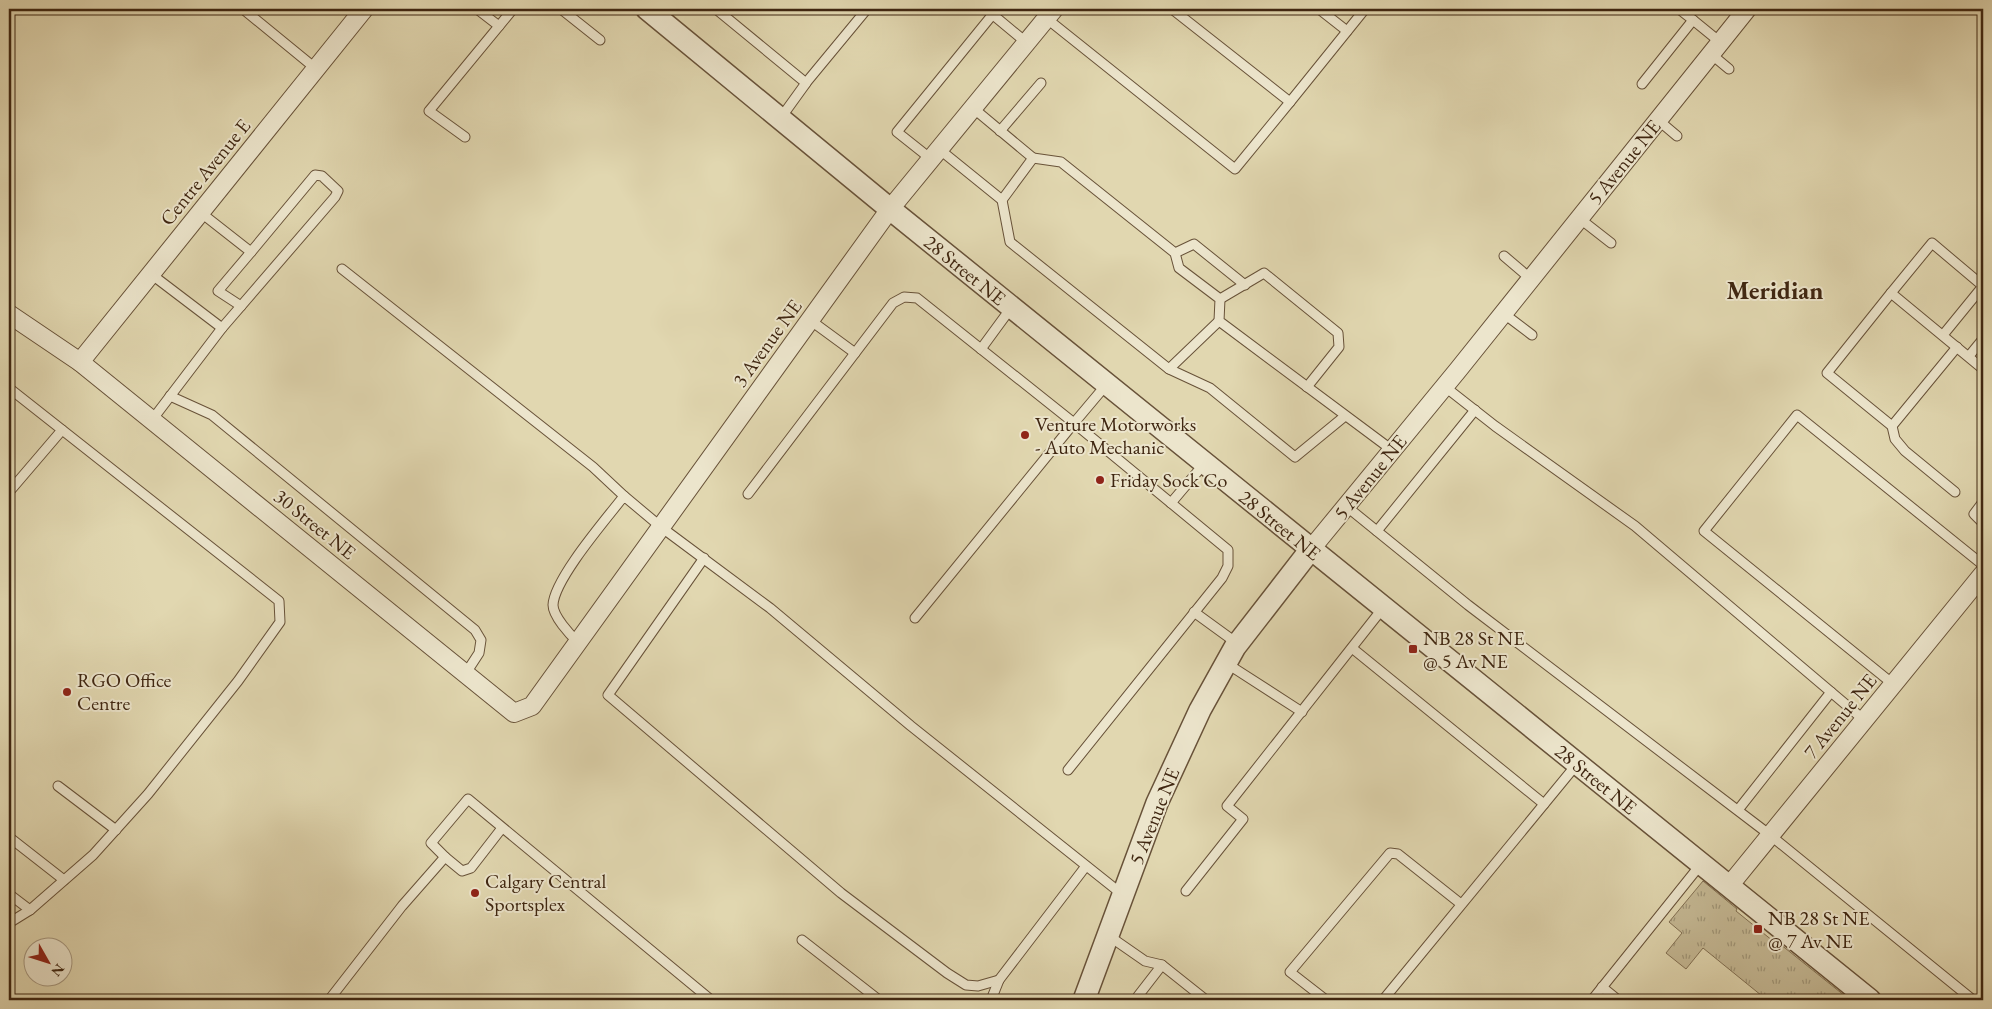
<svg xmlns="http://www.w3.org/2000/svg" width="1992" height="1009" font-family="'EB Garamond',serif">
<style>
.grass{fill:url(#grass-tufts);stroke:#827053}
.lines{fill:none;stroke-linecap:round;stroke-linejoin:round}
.service-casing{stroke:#685239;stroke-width:11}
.minor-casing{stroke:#685239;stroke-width:20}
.tertiary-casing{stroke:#685239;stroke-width:24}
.service{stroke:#ece5cc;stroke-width:9}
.minor{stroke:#ece5cc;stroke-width:18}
.tertiary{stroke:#ece5cc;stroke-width:21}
.poi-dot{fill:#8f2418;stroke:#ece5cc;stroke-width:2}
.labels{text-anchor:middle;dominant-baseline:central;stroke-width:4;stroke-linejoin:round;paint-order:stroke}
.street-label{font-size:20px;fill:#3f2611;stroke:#ece5cc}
.poi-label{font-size:20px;fill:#3f2611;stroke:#ece5cc;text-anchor:start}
.district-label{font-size:25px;font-weight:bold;fill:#3f2611;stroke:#ece5cc}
</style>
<defs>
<pattern id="grass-tufts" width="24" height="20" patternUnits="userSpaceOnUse" patternTransform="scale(1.25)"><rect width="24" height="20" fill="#c5b995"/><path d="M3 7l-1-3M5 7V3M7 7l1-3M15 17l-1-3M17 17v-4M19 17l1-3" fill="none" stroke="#a19678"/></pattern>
</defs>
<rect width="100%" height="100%" fill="#e1d7b0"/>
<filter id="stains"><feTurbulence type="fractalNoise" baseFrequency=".004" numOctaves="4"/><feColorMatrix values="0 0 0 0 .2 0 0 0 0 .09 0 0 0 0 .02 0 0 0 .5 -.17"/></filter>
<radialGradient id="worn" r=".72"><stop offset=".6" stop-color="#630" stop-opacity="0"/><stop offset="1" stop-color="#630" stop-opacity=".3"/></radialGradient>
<!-- grass -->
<polygon class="grass" points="1703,881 1737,909 1736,911 1773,941 1775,940 1850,1000 1767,1000 1703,948 1686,969 1666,953 1682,933 1669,922"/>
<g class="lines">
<defs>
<g id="service">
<polyline points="243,9 315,68"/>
<polyline points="477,9 499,26"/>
<polyline points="561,9 600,40"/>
<polyline points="716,9 806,83 780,119"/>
<polyline points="986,9 1027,43"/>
<polyline points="1172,9 1290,102 1365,9"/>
<polyline points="1319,9 1347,31"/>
<polyline points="1679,9 1693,20"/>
<polyline points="1046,18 1235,169 1290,102"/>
<polyline points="1711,54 1729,69"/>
<polyline points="805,84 867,9"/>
<polyline points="1642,84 1693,20 1720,42"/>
<polyline points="1658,120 1677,136"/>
<polyline points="1000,131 1041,83"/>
<polyline points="465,137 429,111 513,9"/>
<polyline points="939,149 1002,200 1033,158 973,108"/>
<polyline points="1033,158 1061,162 1175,253 1179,268 1220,299 1219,321 1392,450"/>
<polyline points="931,159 897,132 993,14"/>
<polyline points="1002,200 1010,242 1169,369 1210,388 1295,457 1345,416"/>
<polyline points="1579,218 1611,243"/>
<polyline points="1175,253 1194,244 1245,285"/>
<polyline points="1504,256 1531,279"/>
<polyline points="342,269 593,467 624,496"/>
<polyline points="151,274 222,328 335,197 338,191 322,176 315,175 251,252 200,212"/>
<polyline points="1891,293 1827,373 1892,426 1957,347"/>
<polyline points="1220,299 1264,273 1338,333 1339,347 1307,387"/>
<polyline points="241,306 218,291 251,252"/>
<polyline points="1503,313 1532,335"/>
<polyline points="810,320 855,353"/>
<polyline points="1943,335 1983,286 1932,243 1891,293 1983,369"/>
<polyline points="981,349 1011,308"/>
<polyline points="1969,356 1983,339"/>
<polyline points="1169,369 1219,321"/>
<polyline points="1444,386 1495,426 1635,526 1864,720"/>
<polyline points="9,388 279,601 280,622 238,681 148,794 93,855 30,910 9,923"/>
<polyline points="170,396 212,415 475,630 481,640 479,653 466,673"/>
<polyline points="152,420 222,328"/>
<polyline points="1892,426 1895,439 1905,451 1955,492"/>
<polyline points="9,492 62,430"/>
<polyline points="748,494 893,303 904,297 917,298 1074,423 915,618"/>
<polyline points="1983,502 1974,514 1983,523"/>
<polyline points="1171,503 1204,464"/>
<polyline points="1346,506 1468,605 1770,835 1973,1000"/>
<polyline points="1377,531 1475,410"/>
<polyline points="704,558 608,695 841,893 947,973 966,985 978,986 999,980"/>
<polyline points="1194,612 1238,644"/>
<path d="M578,642c-8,-7 -25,-26 -25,-37 1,-26 54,-87 71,-109l37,31 109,81 141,118 212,169"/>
<polyline points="1352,648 1544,804"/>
<polyline points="1226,663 1302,712"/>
<polyline points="1893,684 1704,531 1797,415 1983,565"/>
<polyline points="1068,770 1222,578 1228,566 1228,550 1074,423 1106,385"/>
<polyline points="58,786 116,830"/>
<polyline points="1738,810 1831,692"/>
<polyline points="9,837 64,880"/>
<polyline points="445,857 462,871 471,868 502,828"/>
<polyline points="1186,891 1243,819 1227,806 1383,608"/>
<polyline points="9,894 30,910"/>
<polyline points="1109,936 1145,961 1162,965 1206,1000"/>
<polyline points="802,940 879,1000"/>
<polyline points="1602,987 1618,1000"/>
<polyline points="329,1000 402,906 445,857 431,843 468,799 711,1000"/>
<polyline points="991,1000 999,980 1086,866"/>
<polyline points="1144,1000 1138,996 1162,965"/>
<polyline points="1326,1000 1290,972 1390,853 1398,854 1461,904"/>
<polyline points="1383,1000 1577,764"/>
<polyline points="1592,1000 1701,864"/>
</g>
<g id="minor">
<polyline points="9,314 80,362 514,713 532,706 890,209 1054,9"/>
<polyline points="80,362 364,9"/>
<polyline points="1311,549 1458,370 1747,9"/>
<polyline points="1729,886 1983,574"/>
</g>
<g id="tertiary">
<polyline points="647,9 890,209 1870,1000"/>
<polyline points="1084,1000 1157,803 1200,710 1235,647 1311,549"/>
</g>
</defs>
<!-- service casing -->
<use href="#service" class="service-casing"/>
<!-- minor casing -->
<use href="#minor" class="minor-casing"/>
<!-- tertiary casing -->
<use href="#tertiary" class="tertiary-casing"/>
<!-- service -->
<use href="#service" class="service"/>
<!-- minor -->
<use href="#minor" class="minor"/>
<!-- tertiary -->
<use href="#tertiary" class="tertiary"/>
</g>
<!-- markers -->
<g class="poi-dot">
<circle cx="1025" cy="435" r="5"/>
<circle cx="1100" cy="480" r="5"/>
<rect x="1408" y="644" width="10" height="10" rx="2.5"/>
<circle cx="67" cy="692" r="5"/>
<circle cx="475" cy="893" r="5"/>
<rect x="1753" y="924" width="10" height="10" rx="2.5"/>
</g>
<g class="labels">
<!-- street labels -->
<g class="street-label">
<text transform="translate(1624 162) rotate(-51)">5 Avenue NE</text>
<text transform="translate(205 172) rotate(-51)">Centre Avenue E</text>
<text transform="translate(965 270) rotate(39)">28 Street NE</text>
<text transform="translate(767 343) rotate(-54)">3 Avenue NE</text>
<text transform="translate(1370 477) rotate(-51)">5 Avenue NE</text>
<text transform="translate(315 524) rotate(39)">30 Street NE</text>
<text transform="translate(1280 525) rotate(39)">28 Street NE</text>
<text transform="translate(1840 716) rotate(-51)">7 Avenue NE</text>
<text transform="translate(1596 779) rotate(39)">28 Street NE</text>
<text transform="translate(1154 816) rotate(-68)">5 Avenue NE</text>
</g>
<!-- poi labels -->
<g class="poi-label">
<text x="1035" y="424">Venture Motorworks<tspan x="1035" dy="23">- Auto Mechanic</tspan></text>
<text x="1110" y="480">Friday Sock Co</text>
<text x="1423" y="638">NB 28 St NE<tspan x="1423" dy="23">@ 5 Av NE</tspan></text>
<text x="77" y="680">RGO Office<tspan x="77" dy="23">Centre</tspan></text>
<text x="485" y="881">Calgary Central<tspan x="485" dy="23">Sportsplex</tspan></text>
<text x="1768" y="918">NB 28 St NE<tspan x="1768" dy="23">@ 7 Av NE</tspan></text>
</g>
<!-- district labels -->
<g class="district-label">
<text x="1775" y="290">Meridian</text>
</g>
</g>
<!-- margin -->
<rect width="1992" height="1009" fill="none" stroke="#e1d7b0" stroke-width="30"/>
<rect x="10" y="10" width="1972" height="989" fill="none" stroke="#3f2611" stroke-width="2.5"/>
<rect x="15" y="15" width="1962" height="979" fill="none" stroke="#3f2611"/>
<!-- north arrow -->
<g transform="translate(48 962) rotate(129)"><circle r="24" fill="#ece5cc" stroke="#a79981"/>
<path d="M0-4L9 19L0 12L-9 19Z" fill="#8f2418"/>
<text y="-8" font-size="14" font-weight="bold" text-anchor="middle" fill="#3f2611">N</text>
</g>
<rect width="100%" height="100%" filter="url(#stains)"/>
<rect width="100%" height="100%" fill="url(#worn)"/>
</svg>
